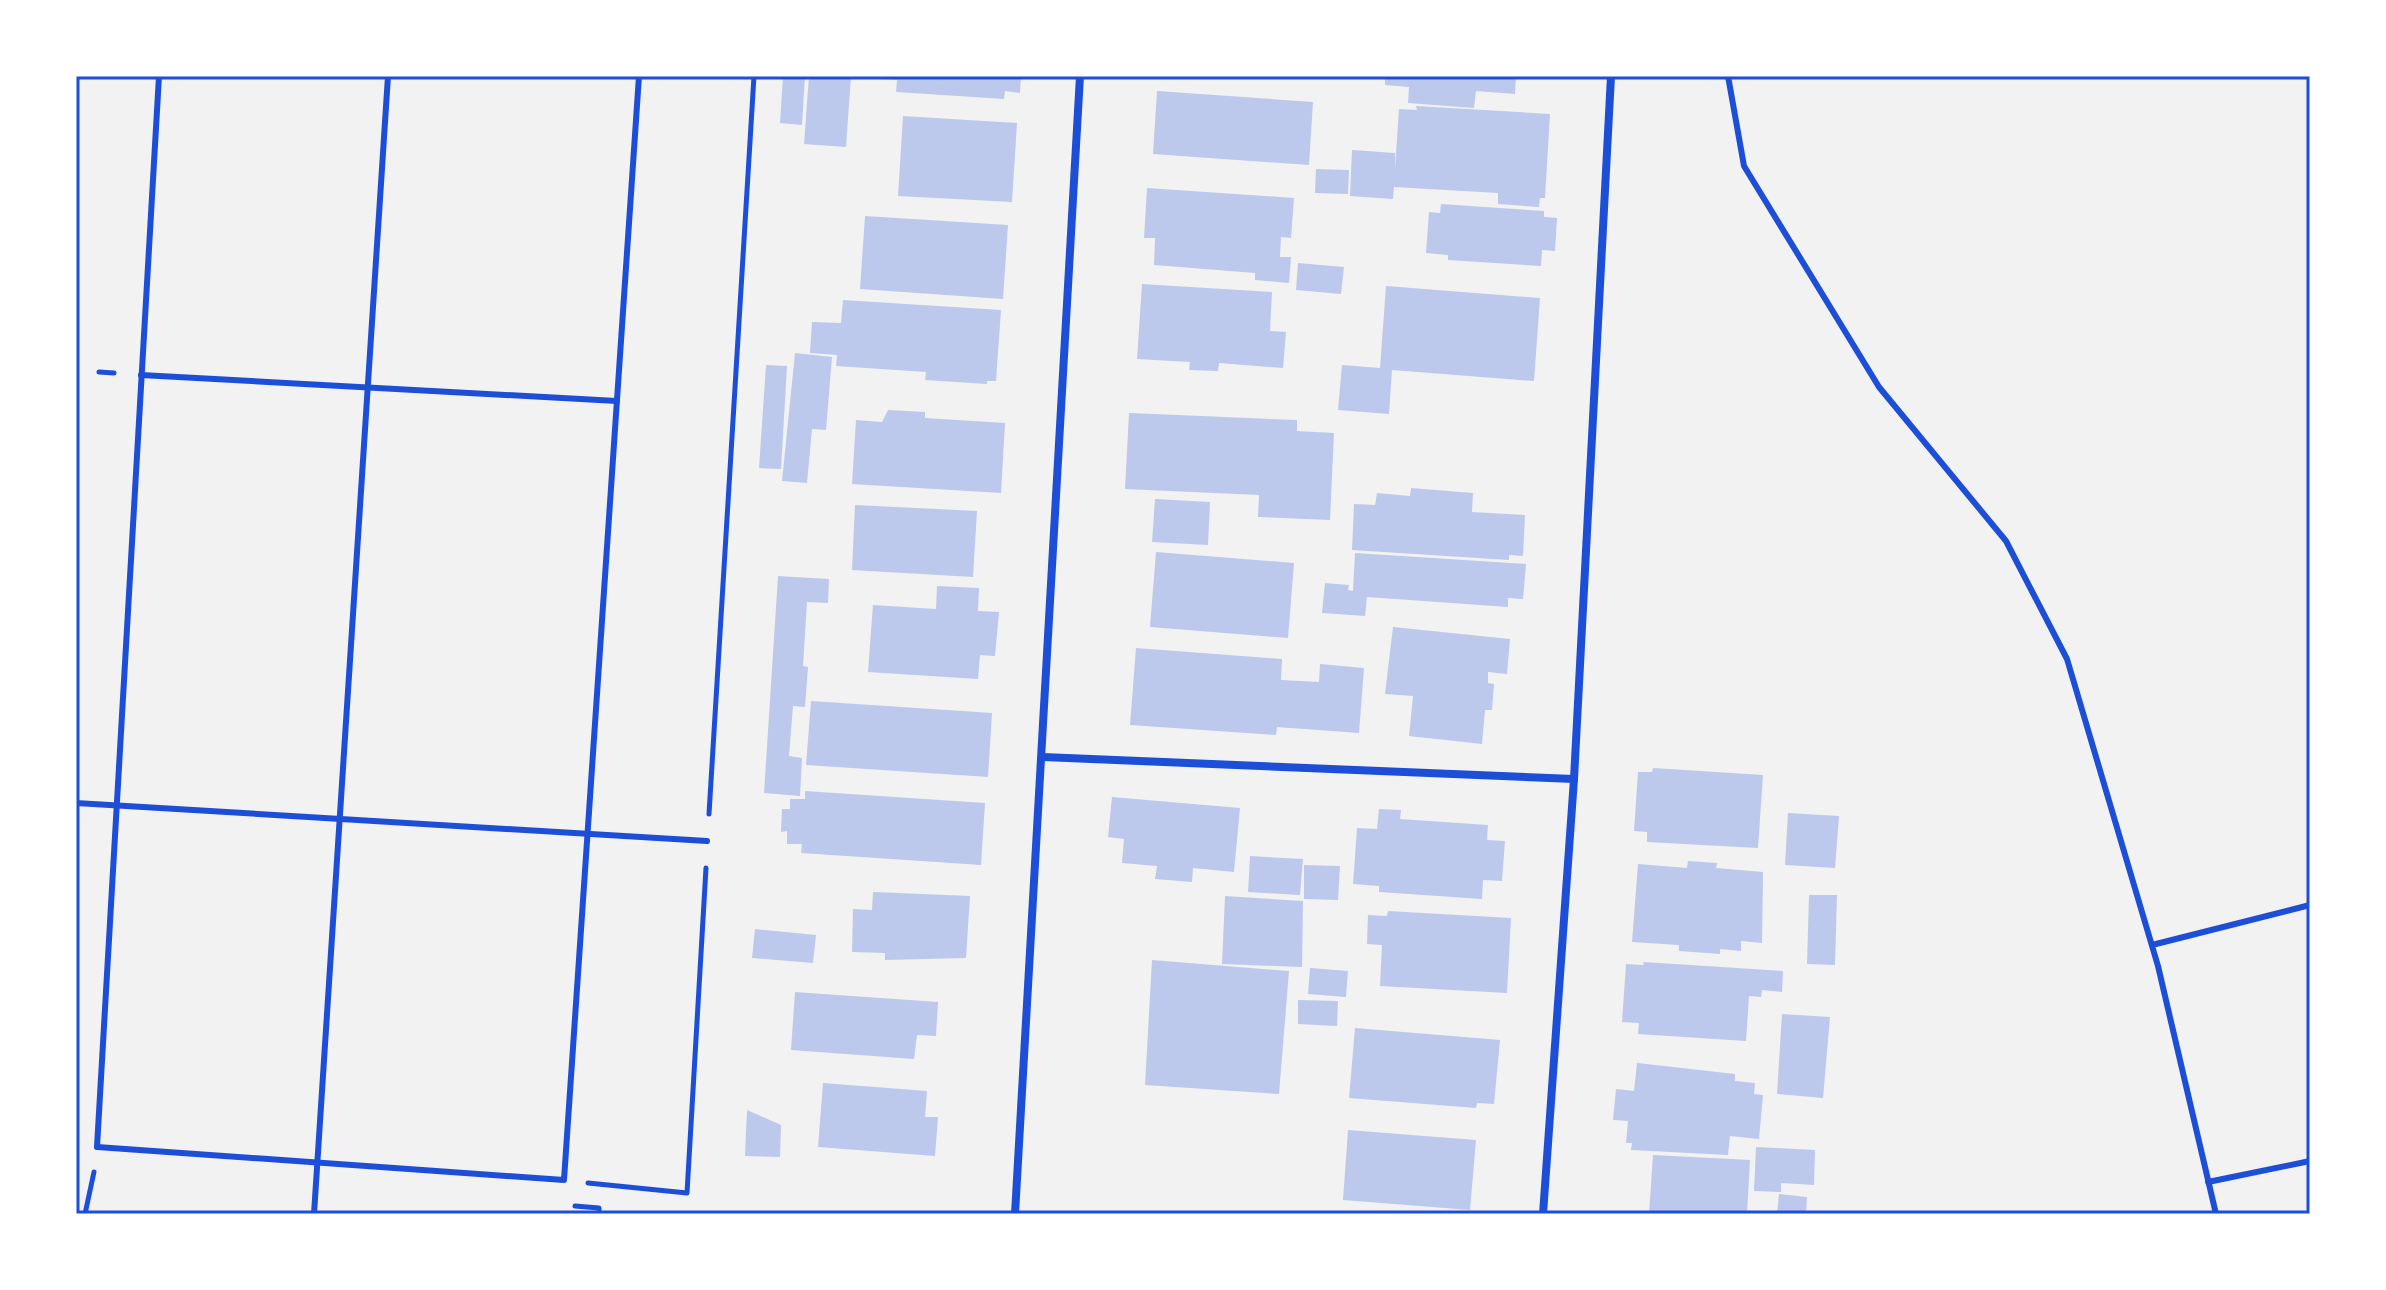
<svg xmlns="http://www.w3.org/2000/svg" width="2386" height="1290" font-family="'Noto Sans',sans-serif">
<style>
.building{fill:#bdc9ec}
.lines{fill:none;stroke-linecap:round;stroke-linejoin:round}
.path{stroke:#1d4ed8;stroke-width:5}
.service{stroke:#1d4ed8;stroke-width:6}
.minor{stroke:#1d4ed8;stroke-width:8}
.neatline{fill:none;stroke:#1d4ed8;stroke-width:3}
</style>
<rect width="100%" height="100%" fill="#f2f2f2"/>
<!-- building -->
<g class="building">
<polygon points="783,76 805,76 802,125 780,123"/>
<polygon points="809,76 851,76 846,147 804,144"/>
<polygon points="879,76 1021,76 1020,93 1005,91 1004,99 896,92 897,80 879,79"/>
<polygon points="1385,76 1516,76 1515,94 1476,91 1474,108 1408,103 1409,87 1385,85"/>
<polygon points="1157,91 1313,102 1309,165 1153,154"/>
<polygon points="1416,106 1550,114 1545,198 1540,198 1539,207 1498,204 1498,193 1394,187 1393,199 1350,196 1352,150 1395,153 1395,169 1399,109 1417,110"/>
<polygon points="903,116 1017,123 1012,202 898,196"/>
<polygon points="1316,169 1349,170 1348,194 1315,193"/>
<polygon points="1147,188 1294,198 1291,238 1281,237 1280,257 1291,257 1289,283 1255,280 1255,273 1154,265 1155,238 1144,238"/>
<polygon points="1441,204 1544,211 1544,217 1557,218 1555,251 1542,250 1541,266 1448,260 1448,255 1426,253 1429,212 1440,213"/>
<polygon points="865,216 1008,225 1003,299 860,289"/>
<polygon points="1298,263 1344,267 1341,294 1296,290"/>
<polygon points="1142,284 1272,292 1270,331 1286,332 1283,368 1219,363 1218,371 1189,370 1190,362 1137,359"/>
<polygon points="1386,286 1540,298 1534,381 1392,370 1389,414 1338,410 1342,365 1380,368"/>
<polygon points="843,300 1001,310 996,381 987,381 987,384 925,380 926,372 836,366 837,355 810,353 812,322 841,323"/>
<polygon points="795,353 832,357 826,430 812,429 807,483 782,481"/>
<polygon points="766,365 787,366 781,469 759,468"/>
<polygon points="888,410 925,412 925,418 1005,423 1001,493 852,484 856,420 882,422"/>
<polygon points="1129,413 1297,420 1297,431 1334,433 1330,520 1258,517 1259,495 1125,489"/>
<polygon points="1411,488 1473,493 1472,512 1525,515 1523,556 1509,555 1509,560 1352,550 1354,504 1375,505 1377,493 1410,496"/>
<polygon points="1155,499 1210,502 1208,545 1152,542"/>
<polygon points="855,505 977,511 973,577 852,570"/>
<polygon points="1156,552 1294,563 1288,638 1150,627"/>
<polygon points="1355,553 1526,564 1523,599 1508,598 1508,607 1367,597 1365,616 1322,613 1325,583 1349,585 1348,590 1353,591"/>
<polygon points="778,576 829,579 828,603 807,602 803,666 808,667 805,707 793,706 789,756 802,758 800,796 764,793"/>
<polygon points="937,586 979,588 978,611 999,612 995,656 980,655 978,679 868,672 873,605 936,609"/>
<polygon points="1393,627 1510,639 1507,674 1488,672 1488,683 1494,684 1492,710 1485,710 1482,744 1409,736 1413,696 1385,694"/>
<polygon points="1136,648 1282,659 1281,680 1319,682 1320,664 1364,668 1359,733 1277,727 1276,735 1130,725"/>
<polygon points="811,701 992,713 988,777 806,765"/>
<polygon points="1653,768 1763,775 1758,848 1647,842 1647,832 1634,831 1638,772 1652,772"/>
<polygon points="805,791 985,803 981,865 801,853 802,844 787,844 787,831 781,832 782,809 790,809 790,799 805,799"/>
<polygon points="1112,797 1240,808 1234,872 1193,868 1192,882 1155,879 1157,866 1122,863 1124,839 1108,837"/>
<polygon points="1379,809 1401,810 1400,819 1488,825 1487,840 1505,841 1502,881 1483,880 1482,899 1379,892 1379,886 1353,884 1357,828 1377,829"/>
<polygon points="1788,813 1839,816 1835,868 1785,865"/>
<polygon points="1250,856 1303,859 1300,895 1248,892"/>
<polygon points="1688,861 1717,863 1716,868 1763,872 1762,943 1741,941 1741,951 1720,949 1720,954 1679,951 1679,945 1632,942 1638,864 1687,868"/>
<polygon points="1304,865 1340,866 1338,900 1304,899"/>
<polygon points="873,892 970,896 966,958 885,960 885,953 852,952 853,909 872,910"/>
<polygon points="1809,895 1837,895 1835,965 1807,964"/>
<polygon points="1225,896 1303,901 1302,967 1222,964"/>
<polygon points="1388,911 1511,918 1507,993 1380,986 1382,945 1367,944 1368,915 1387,916"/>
<polygon points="755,929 816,935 813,963 752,958"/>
<polygon points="1152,960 1289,971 1279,1094 1145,1085"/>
<polygon points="1643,962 1783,971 1782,992 1762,990 1761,997 1749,996 1746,1041 1638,1034 1639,1023 1622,1022 1626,964 1644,965"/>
<polygon points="1310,968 1348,971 1346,997 1308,994"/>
<polygon points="795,992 938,1002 936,1036 917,1035 914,1059 791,1050"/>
<polygon points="1298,1000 1338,1001 1337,1026 1298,1024"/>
<polygon points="1782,1014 1830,1017 1823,1098 1777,1094"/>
<polygon points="1355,1028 1500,1040 1494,1104 1477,1103 1476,1108 1349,1098"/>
<polygon points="1637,1063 1735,1074 1735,1081 1755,1083 1754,1094 1763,1095 1759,1139 1730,1136 1728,1155 1631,1150 1632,1143 1626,1143 1628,1121 1613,1120 1616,1089 1634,1091"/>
<polygon points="823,1083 927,1091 925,1117 938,1117 935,1156 818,1147"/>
<polygon points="747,1110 781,1125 780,1157 745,1156"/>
<polygon points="1348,1130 1476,1140 1470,1210 1343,1200"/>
<polygon points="1756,1147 1815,1150 1814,1185 1781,1183 1781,1192 1754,1191"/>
<polygon points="1653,1155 1750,1160 1747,1214 1649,1214"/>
<polygon points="1779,1194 1807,1197 1806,1214 1777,1214"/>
</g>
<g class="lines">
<!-- path -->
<g class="path">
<polyline points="99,372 114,373"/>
<polyline points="709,814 754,76"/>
<polyline points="588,1183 687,1193 706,868"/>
<polyline points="575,1206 599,1208 599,1214"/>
<polyline points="85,1214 94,1172"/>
</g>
<!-- service -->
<g class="service">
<polyline points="159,76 97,1147 564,1180 639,76"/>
<polyline points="1728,76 1744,166 1879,387 2006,541 2067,659 2158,966 2216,1214"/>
<polyline points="141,375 617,401"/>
<polyline points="76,803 707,841"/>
<polyline points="2152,945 2310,905"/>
<polyline points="2208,1182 2310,1161"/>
<polyline points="314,1214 388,76"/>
</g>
<!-- minor -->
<g class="minor">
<polyline points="1043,757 1574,779"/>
<polyline points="1015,1214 1080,76"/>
<polyline points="1543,1214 1574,779 1611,76"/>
</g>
</g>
<!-- border -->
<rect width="2386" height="1290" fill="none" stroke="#ffffff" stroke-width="156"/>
<rect x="78" y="78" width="2230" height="1134" class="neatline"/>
</svg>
